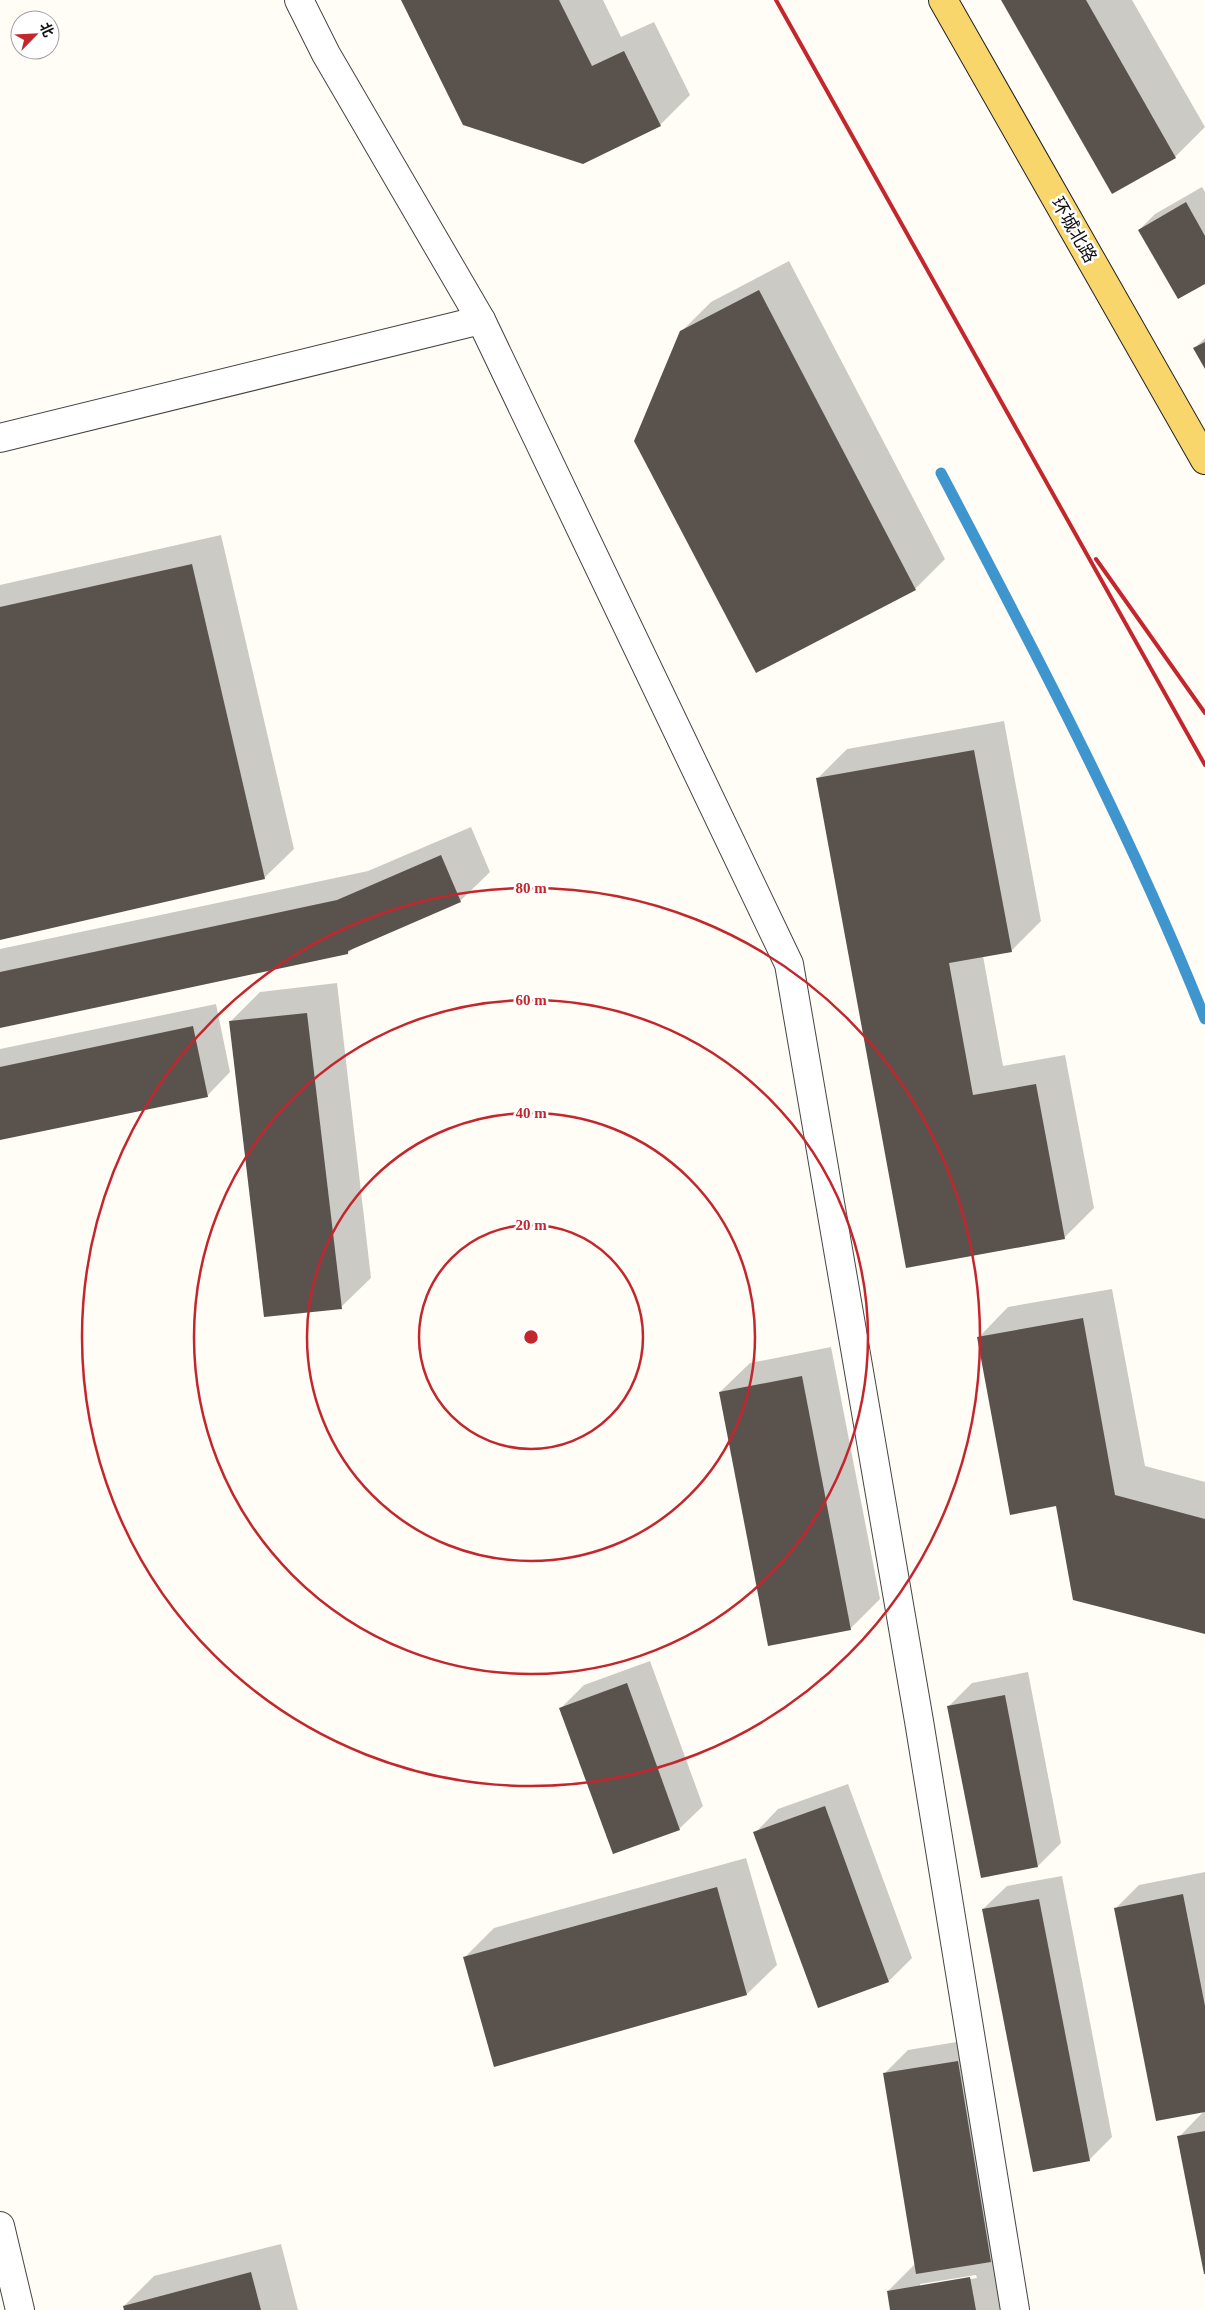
<svg xmlns="http://www.w3.org/2000/svg" width="1205" height="2310" font-family="'Times New Roman','Noto Sans SC',serif">
<style>
.shadow{fill:#0003;fill-rule:evenodd}
.lines{fill:none;stroke-linecap:round;stroke-linejoin:round}
.stream{stroke:#3f96cf;stroke-width:11}
.building{fill:#5a524d}
.minor-casing{stroke:#444;stroke-width:30}
.major-casing{stroke:#222;stroke-width:30}
.minor{stroke:#fff;stroke-width:28}
.major{stroke:#f9d66b;stroke-width:28}
.rail{stroke:#c4262e;stroke-width:4}
.ring{fill:none;stroke:#c4262e;stroke-width:2.5}
.labels{text-anchor:middle;dominant-baseline:central;stroke-width:5;stroke-linejoin:round;paint-order:stroke}
.street-label{font-size:18px;fill:#111;stroke:#fff}
.centre{fill:#c4262e;stroke:#fff;stroke-width:2.5}
.ring-label{font-size:15px;text-anchor:middle;font-weight:bold;fill:#c4262e;stroke:#fff;stroke-width:5;stroke-linejoin:round;paint-order:stroke}
</style>
<rect width="100%" height="100%" fill="#fffdf5"/>
<!-- shadow -->
<g class="shadow">
<polygon points="402,0 603,0 621,37 654,22 690,95 660,125"/>
<polygon points="1002,0 1132,0 1205,127 1175,157"/>
<polygon points="1202,187 1205,192 1205,282 1139,230 1155,214"/>
<polygon points="789,261 945,559 915,589 681,332 711,302"/>
<polygon points="1205,338 1205,367 1195,348"/>
<polygon points="221,535 294,849 264,878 0,939 0,585"/>
<polygon points="1004,721 1041,921 1011,951 983,956 1003,1066 1065,1055 1094,1208 1064,1238 907,1266 817,779 847,749"/>
<polygon points="471,827 490,872 460,901 353,948 348,953 0,1027 0,949 368,871"/>
<polygon points="337,983 371,1278 341,1307 230,1022 260,992"/>
<polygon points="216,1004 230,1072 207,1096 0,1139 0,1049"/>
<polygon points="1112,1289 1145,1466 1205,1482 1205,1633 979,1337 1008,1307"/>
<polygon points="831,1347 880,1599 850,1629 720,1392 750,1363"/>
<polygon points="650,1661 703,1806 679,1829 561,1708 584,1685"/>
<polygon points="1028,1672 1061,1843 1038,1866 948,1707 972,1683"/>
<polygon points="848,1784 912,1958 889,1981 819,2006 755,1833 778,1809"/>
<polygon points="746,1858 777,1965 747,1994 495,2065 464,1958 494,1928"/>
<polygon points="1205,1872 1205,2272 1179,2137 1204,2111 1116,1908 1139,1885"/>
<polygon points="1062,1876 1112,2137 1089,2160 983,1909 1007,1886"/>
<path d="M981,2038l29,272h-119l-3,-19 27,-27 -30,-191 23,-23zM976,2275l1,3 -57,9v-3z"/>
<polygon points="281,2244 298,2310 125,2310 124,2306 154,2276"/>
</g>
<g class="lines">
<!-- stream -->
<path class="stream" d="M941,473c94,179 189,358 264,546"/>
</g>
<!-- building -->
<g class="building">
<polygon points="401,0 559,0 592,66 624,51 661,126 583,164 463,125"/>
<polygon points="1001,0 1086,0 1176,158 1112,194"/>
<polygon points="1186,202 1205,236 1205,284 1178,299 1138,230"/>
<polygon points="759,290 916,590 756,673 634,441 680,331"/>
<polygon points="1205,342 1205,369 1193,348"/>
<polygon points="192,564 265,879 0,940 0,607"/>
<polygon points="974,750 1012,952 949,963 973,1095 1036,1084 1065,1239 906,1268 816,778"/>
<polygon points="441,855 461,902 348,951 348,954 0,1028 0,972 337,900"/>
<polygon points="307,1013 342,1309 264,1317 229,1021"/>
<polygon points="193,1026 208,1097 0,1140 0,1067"/>
<polygon points="1083,1318 1115,1495 1205,1519 1205,1634 1073,1600 1056,1506 1010,1515 977,1337"/>
<polygon points="802,1376 851,1630 768,1646 719,1392"/>
<polygon points="627,1683 680,1830 613,1854 559,1708"/>
<polygon points="1005,1695 1038,1867 981,1878 947,1706"/>
<polygon points="825,1806 889,1982 818,2008 753,1832"/>
<polygon points="717,1887 747,1995 494,2067 463,1957"/>
<polygon points="1183,1894 1205,2006 1205,2112 1156,2121 1114,1908"/>
<polygon points="1039,1899 1090,2161 1033,2172 982,1909"/>
<polygon points="958,2061 991,2262 916,2274 883,2073"/>
<polygon points="1205,2131 1205,2274 1204,2274 1177,2136"/>
<polygon points="251,2272 261,2310 124,2310 123,2306"/>
<polygon points="970,2277 976,2310 890,2310 887,2291"/>
</g>
<g class="lines">
<defs>
<g id="minor">
<polyline points="299,0 326,54 481,320 789,964 919,1721 1015,2310"/>
<polyline points="0,438 481,320"/>
<polyline points="0,2226 20,2310"/>
</g>
<polyline id="major" points="943,0 1205,460"/>
</defs>
<!-- minor casing -->
<use href="#minor" class="minor-casing"/>
<!-- major casing -->
<use href="#major" class="major-casing"/>
<!-- minor -->
<use href="#minor" class="minor"/>
<!-- major -->
<use href="#major" class="major"/>
<!-- rail -->
<g class="rail">
<polyline points="776,0 1205,765"/>
<polyline points="1096,559 1205,713"/>
</g>
</g>
<!-- distance rings -->
<g class="ring">
<circle cx="531" cy="1337" r="112"/>
<circle cx="531" cy="1337" r="224"/>
<circle cx="531" cy="1337" r="337"/>
<circle cx="531" cy="1337" r="449"/>
</g>
<g class="labels">
<!-- street labels -->
<g class="street-label">
<text transform="translate(1074 230) rotate(60)">环城北路</text>
</g>
</g>
<circle cx="531" cy="1337" r="8" class="centre"/>
<g class="ring-label">
<text x="531" y="893">80 m</text>
<text x="531" y="1005">60 m</text>
<text x="531" y="1118">40 m</text>
<text x="531" y="1230">20 m</text>
</g>
<!-- north arrow -->
<g transform="translate(35 35) rotate(66)"><circle r="24" fill="#ffffff" stroke="#a0a0a0"/>
<path d="M0-4L9 19L0 12L-9 19Z" fill="#c4262e"/>
<text y="-8" font-size="14" font-weight="bold" text-anchor="middle" fill="#111111">北</text>
</g>
</svg>
